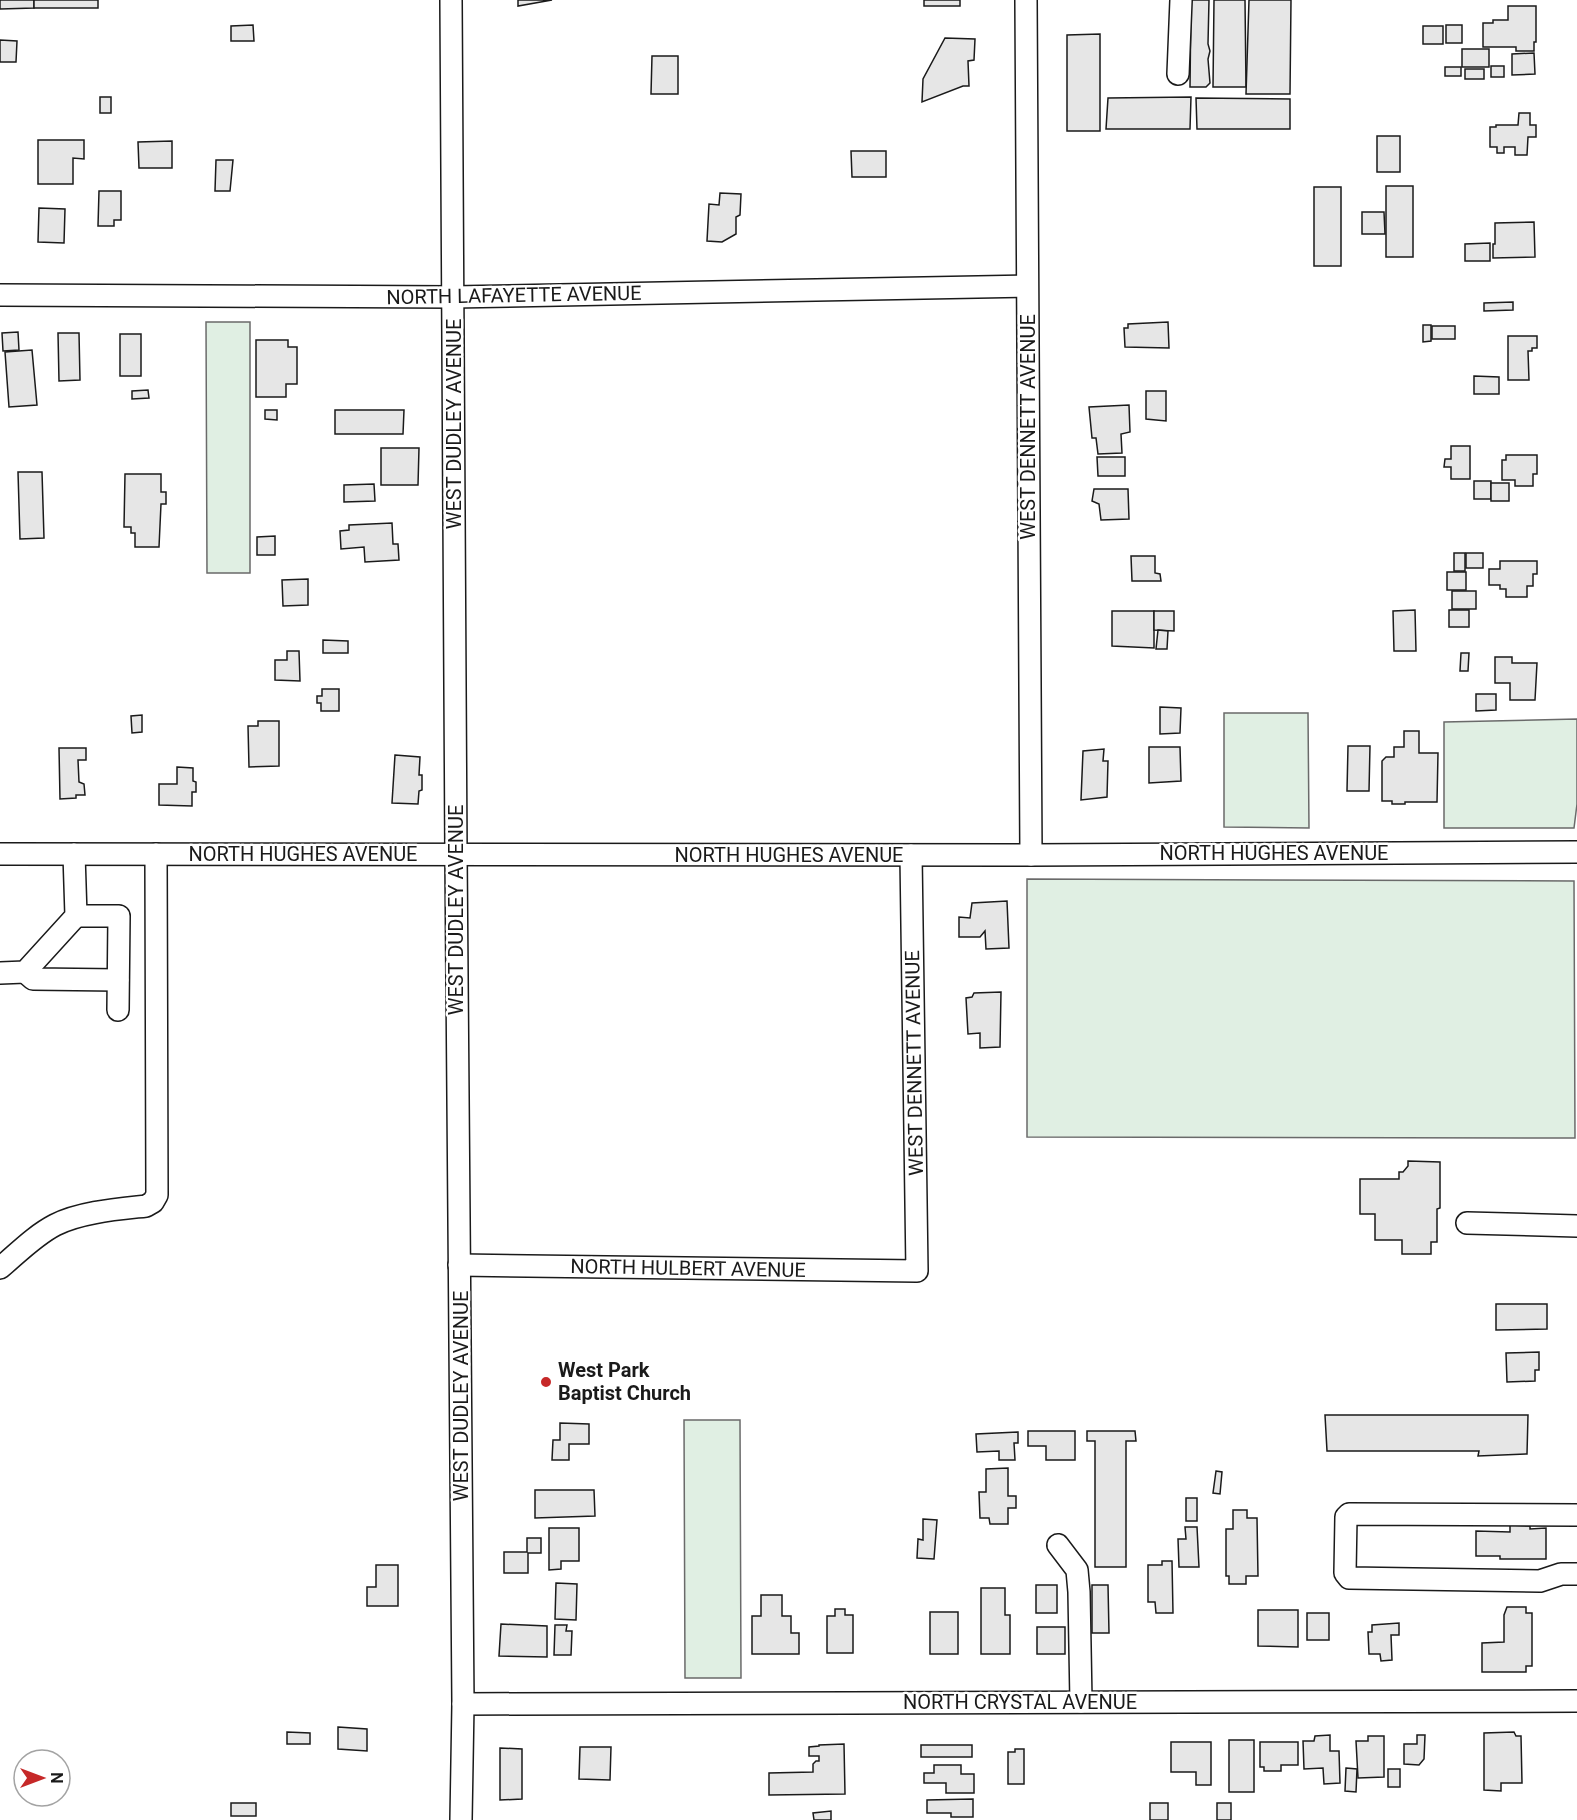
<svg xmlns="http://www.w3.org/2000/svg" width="1577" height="1820" font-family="Roboto,sans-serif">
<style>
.green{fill:#e0efe3;stroke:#6a6a6a;stroke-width:1.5}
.building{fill:#e6e6e6;stroke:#1a1a1a;stroke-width:1.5}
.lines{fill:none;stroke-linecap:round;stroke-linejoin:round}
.minor-casing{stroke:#1a1a1a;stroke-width:24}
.minor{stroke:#fff;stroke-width:21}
.poi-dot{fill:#c62828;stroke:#fff;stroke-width:2}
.labels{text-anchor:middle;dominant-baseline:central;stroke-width:4.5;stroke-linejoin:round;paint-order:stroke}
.street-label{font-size:20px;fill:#1a1a1a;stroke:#fff}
.poi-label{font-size:20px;font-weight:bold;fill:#1a1a1a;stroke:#fff;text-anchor:start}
</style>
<rect width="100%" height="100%" fill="#fff"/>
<!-- green -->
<g class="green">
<polygon points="206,322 250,322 250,573 207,573"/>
<polygon points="1224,713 1308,713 1309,828 1224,827"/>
<polygon points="1577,719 1577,804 1574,828 1444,828 1444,722"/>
<polygon points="1027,879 1574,881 1575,1138 1027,1137"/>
<polygon points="684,1420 740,1420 741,1678 685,1678"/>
</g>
<!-- building -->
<g class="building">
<polygon points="0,0 34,0 34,8 0,9"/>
<rect x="34" y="0" width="64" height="8"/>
<polygon points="518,0 552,0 518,6"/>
<rect x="924" y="0" width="36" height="6"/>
<polygon points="1191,0 1209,0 1208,44 1210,51 1208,59 1210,83 1206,87 1190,87"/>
<polygon points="1214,0 1245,0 1246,87 1213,87"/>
<polygon points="1249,0 1291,0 1290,94 1246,94"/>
<polygon points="1508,6 1536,6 1536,42 1534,42 1534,51 1516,51 1516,47 1483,47 1483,23 1493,23 1493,20 1508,20"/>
<polygon points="253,25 254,41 231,41 231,26"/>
<rect x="1446" y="25" width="16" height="18"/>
<rect x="1423" y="26" width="20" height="18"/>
<polygon points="1100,34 1100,131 1067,131 1067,35"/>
<polygon points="945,38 975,39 974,60 968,61 969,86 963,86 922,102 923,79"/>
<polygon points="0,40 17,41 16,62 0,62"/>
<rect x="1462" y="49" width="27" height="18"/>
<polygon points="1534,53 1535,74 1512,75 1512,54"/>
<polygon points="652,56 678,56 678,94 651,94"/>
<rect x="1491" y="66" width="13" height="11"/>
<rect x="1445" y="67" width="16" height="9"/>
<rect x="1465" y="69" width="19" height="10"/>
<rect x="100" y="97" width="11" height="16"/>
<polygon points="1191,97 1190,129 1106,129 1108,98"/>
<polygon points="1196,98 1290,99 1290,129 1197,129"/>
<polygon points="1519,113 1530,113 1530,125 1536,125 1536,137 1528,137 1527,155 1515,155 1515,147 1504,147 1504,153 1497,153 1497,147 1490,147 1490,127 1496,127 1496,125 1518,125"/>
<rect x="1377" y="136" width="23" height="36"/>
<polygon points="38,140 84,140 84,159 73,158 73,184 38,184"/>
<polygon points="172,141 172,168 139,168 138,142"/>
<polygon points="851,151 886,151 886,177 852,177"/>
<polygon points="216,160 233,160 230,191 215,191"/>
<rect x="1386" y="186" width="27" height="71"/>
<rect x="1314" y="187" width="27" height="79"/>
<polygon points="99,191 121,191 121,220 114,220 114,226 98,226"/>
<polygon points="720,193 741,194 740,215 736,217 736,234 722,242 707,241 709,204 719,205"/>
<polygon points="39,208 65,209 64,243 38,242"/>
<polygon points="1362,212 1384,212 1385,234 1362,234"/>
<polygon points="1534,222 1535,257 1493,258 1493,244 1495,244 1495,223"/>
<polygon points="1490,243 1490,261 1465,261 1465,244"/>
<polygon points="1513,302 1513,310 1484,311 1484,303"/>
<polygon points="1168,322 1169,348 1125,347 1124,328 1128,328 1128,324"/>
<polygon points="1423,325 1431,325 1431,341 1423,342"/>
<rect x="1432" y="326" width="23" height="13"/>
<polygon points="18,332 19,350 3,351 2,333"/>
<polygon points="58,333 79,333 80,380 59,381"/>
<rect x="120" y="334" width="21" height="42"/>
<polygon points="1508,336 1537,336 1537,348 1532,348 1532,351 1528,351 1529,380 1508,380"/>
<polygon points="256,340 288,340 288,347 297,347 297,384 286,384 286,397 256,397"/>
<polygon points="32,350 37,405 9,407 5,352"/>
<polygon points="1474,376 1499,377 1499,394 1474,394"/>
<polygon points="148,390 149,398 132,399 132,391"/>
<polygon points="1146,391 1166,391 1166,421 1146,419"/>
<polygon points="1129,405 1130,432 1121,434 1122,453 1098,454 1096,438 1092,438 1089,407"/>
<polygon points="265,410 277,410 277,420 265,419"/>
<polygon points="335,410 404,410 403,434 335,434"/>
<polygon points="1451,446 1470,446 1470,479 1451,479 1451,467 1444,467 1445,459 1451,459"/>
<polygon points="381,448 419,448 418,485 381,485"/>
<polygon points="1506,455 1537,455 1537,474 1533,474 1533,486 1515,486 1515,480 1502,480 1502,460 1506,460"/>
<polygon points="1097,457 1125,457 1125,476 1098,476"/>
<polygon points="18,472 42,472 44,538 20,539"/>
<polygon points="125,474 161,474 161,492 166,492 166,504 161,504 159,547 135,547 135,533 131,533 131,527 124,527"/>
<rect x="1474" y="481" width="17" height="18"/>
<rect x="1491" y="483" width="18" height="18"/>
<polygon points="374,484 375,501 344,502 344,485"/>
<polygon points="1094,489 1128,489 1129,519 1101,520 1099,504 1092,501"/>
<polygon points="392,523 393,544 398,544 399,560 365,562 364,547 341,549 340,531 349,530 349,525"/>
<polygon points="275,536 275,555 257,555 257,537"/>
<rect x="1454" y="553" width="11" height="18"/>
<rect x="1466" y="553" width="17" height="15"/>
<polygon points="1131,556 1155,556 1155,573 1160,574 1161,581 1132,581"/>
<polygon points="1500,561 1537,561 1537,574 1533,574 1533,586 1527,586 1527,597 1506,597 1506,589 1500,589 1500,585 1489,585 1489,569 1500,569"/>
<rect x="1447" y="572" width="19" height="18"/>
<polygon points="308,579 308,605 283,606 282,580"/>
<rect x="1452" y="591" width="24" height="18"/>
<polygon points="1415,610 1416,651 1394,651 1393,611"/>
<rect x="1449" y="610" width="20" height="17"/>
<polygon points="1112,611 1154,611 1154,648 1112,646"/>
<polygon points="1154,611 1174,611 1174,631 1154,630"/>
<polygon points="1158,630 1168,631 1167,649 1156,649"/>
<polygon points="323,640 348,641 348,653 323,653"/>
<polygon points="287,651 299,651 300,681 275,680 275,660 287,660"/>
<polygon points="1461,653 1469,653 1468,671 1460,671"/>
<polygon points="1495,657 1512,657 1512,663 1537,663 1535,700 1510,700 1510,683 1495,683"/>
<polygon points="322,689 339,689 339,711 321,711 321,703 317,703 317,696 322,696"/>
<polygon points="1476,694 1496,694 1496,710 1476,711"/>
<polygon points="1160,707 1181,708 1180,733 1160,734"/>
<polygon points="142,715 142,732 132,733 131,716"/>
<polygon points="258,721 279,721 279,766 249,767 248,726 258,726"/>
<polygon points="1404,731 1419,731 1419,753 1438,753 1437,802 1405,802 1405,804 1392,804 1392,801 1382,801 1382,761 1386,757 1394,757 1394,747 1404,747"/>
<polygon points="1348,746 1370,746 1369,791 1347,791"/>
<polygon points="1149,747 1180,747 1181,781 1149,783"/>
<polygon points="59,748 86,748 86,760 78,760 79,782 84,784 85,795 76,795 76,798 60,799"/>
<polygon points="1104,749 1103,761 1108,761 1107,797 1081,800 1083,751"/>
<polygon points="395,755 420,757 419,775 422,775 422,790 419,791 418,804 392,803"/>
<polygon points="177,767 193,768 193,781 196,782 196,792 192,792 192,806 159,805 159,784 177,784"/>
<polygon points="1007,901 1009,948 986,949 985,931 980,937 959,937 959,917 970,918 972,903"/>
<polygon points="1001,992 1000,1047 980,1048 980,1033 968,1034 966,998 972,997 974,993"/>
<polygon points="1408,1161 1440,1162 1440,1208 1437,1209 1437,1242 1431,1242 1431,1254 1402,1254 1402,1240 1375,1240 1375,1214 1360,1214 1360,1179 1399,1179 1399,1172 1403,1172 1408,1166"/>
<polygon points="1496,1304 1547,1304 1547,1329 1496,1330"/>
<polygon points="1539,1352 1539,1370 1535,1370 1535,1381 1507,1382 1506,1353"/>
<polygon points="1325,1415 1528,1415 1527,1454 1478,1456 1479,1451 1327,1451"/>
<polygon points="560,1423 589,1424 589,1444 569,1444 569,1460 552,1460 553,1440 560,1440"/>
<polygon points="1028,1431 1075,1431 1075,1460 1046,1460 1046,1446 1028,1446"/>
<polygon points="1087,1431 1135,1431 1136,1441 1126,1441 1126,1567 1095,1567 1095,1441 1087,1441"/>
<polygon points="1018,1432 1018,1443 1014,1443 1015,1460 999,1460 999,1451 977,1452 976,1434"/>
<polygon points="1008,1468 1008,1496 1016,1496 1016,1508 1008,1508 1008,1524 990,1524 989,1518 980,1518 979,1492 986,1492 986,1469"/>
<polygon points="1216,1471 1222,1472 1220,1494 1213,1493"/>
<polygon points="535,1490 594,1490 595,1516 535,1518"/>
<rect x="1186" y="1498" width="11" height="23"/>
<polygon points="1233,1510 1247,1510 1247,1518 1257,1518 1258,1576 1246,1576 1246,1584 1229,1584 1229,1576 1226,1576 1226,1529 1233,1529"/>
<polygon points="923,1519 937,1520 934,1559 917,1558 918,1539 923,1540"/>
<polygon points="1510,1525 1530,1526 1530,1529 1546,1528 1546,1559 1500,1559 1500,1556 1476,1556 1476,1531 1510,1532"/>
<polygon points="1185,1527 1197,1527 1199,1567 1179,1567 1178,1539 1186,1539"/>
<polygon points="549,1528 579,1528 579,1561 561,1561 561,1569 549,1570"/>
<polygon points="527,1538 541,1538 541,1553 528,1553 528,1573 504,1573 504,1552 527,1552"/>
<polygon points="1162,1561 1172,1561 1173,1613 1156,1613 1155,1602 1148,1602 1148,1565 1162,1565"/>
<polygon points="376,1565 398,1565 398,1606 367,1606 367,1587 376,1587"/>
<polygon points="556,1583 577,1584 576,1620 555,1619"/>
<rect x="1036" y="1585" width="21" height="28"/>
<polygon points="1092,1585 1108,1585 1109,1633 1092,1633"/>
<polygon points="981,1588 1005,1588 1005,1615 1010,1615 1010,1654 981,1654"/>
<polygon points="761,1595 782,1595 782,1616 791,1616 791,1633 799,1633 799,1654 752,1654 752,1616 761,1616"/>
<polygon points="1507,1607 1526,1607 1526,1613 1532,1613 1532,1666 1526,1666 1526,1672 1482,1672 1482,1643 1504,1642 1504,1615"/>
<polygon points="835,1609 845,1609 845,1615 853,1615 853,1653 827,1653 827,1616 835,1616"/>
<polygon points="1258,1610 1298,1610 1298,1647 1258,1646"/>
<rect x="930" y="1612" width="28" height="42"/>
<rect x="1307" y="1613" width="22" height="27"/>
<polygon points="1399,1623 1399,1635 1391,1635 1392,1660 1381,1661 1380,1654 1369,1654 1368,1632 1372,1632 1372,1625"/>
<polygon points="501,1624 547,1626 547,1657 499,1656"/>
<polygon points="555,1625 567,1625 566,1631 572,1631 571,1655 554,1655"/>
<rect x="1037" y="1627" width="28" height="27"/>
<polygon points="338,1727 367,1729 367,1751 338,1749"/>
<polygon points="287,1732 310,1733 310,1744 287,1744"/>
<polygon points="1514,1732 1516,1736 1521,1736 1522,1783 1501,1783 1501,1791 1484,1790 1484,1733"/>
<polygon points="1330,1735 1330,1751 1339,1751 1340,1783 1324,1784 1323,1768 1304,1769 1303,1741 1314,1741 1315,1736"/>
<polygon points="1417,1735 1425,1735 1424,1759 1419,1765 1404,1764 1404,1744 1417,1744"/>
<polygon points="1368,1736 1384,1736 1384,1777 1358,1778 1356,1741 1368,1741"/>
<rect x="1229" y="1740" width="25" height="52"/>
<polygon points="1171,1742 1211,1742 1211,1785 1196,1785 1196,1772 1171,1772"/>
<polygon points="1260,1742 1298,1742 1298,1765 1281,1765 1281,1771 1264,1771 1264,1767 1260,1767"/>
<polygon points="844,1744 845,1794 769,1795 769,1773 813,1772 813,1764 816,1761 819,1761 819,1756 809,1756 809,1747 819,1746 819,1745"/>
<rect x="921" y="1745" width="51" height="12"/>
<polygon points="580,1747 611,1747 610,1780 579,1779"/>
<polygon points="500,1748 522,1749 522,1799 500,1800"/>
<polygon points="1015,1749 1024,1749 1024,1784 1008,1784 1008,1752 1015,1752"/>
<polygon points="934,1765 961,1765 961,1774 974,1774 974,1793 946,1793 946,1783 924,1783 924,1773 934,1773"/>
<polygon points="1346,1768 1357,1769 1356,1792 1345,1791"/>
<rect x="1388" y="1769" width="12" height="18"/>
<polygon points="973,1799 973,1817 951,1817 951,1813 927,1813 927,1800"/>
<rect x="231" y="1803" width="25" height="13"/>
<rect x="1150" y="1803" width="18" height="17"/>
<rect x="1217" y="1803" width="14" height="17"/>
<polygon points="831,1811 831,1820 814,1820 813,1813"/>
</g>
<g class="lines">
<defs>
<g id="minor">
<polyline points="451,0 456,855 463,1704 461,1820"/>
<polyline points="1026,0 1031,855"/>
<polyline points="1178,74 1181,0"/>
<polyline points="0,295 453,297 1027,286"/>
<polyline points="0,854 1031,855 1577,852"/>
<polyline points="76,916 119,916 118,1010"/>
<polyline points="25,972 33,979 118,980"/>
<polyline points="0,973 25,972 76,916 74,854"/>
<polyline points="1467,1223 1577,1226"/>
<polyline points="459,1265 917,1271 911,855"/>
<path d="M0,1268c18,-15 34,-32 55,-43 25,-13 64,-16 91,-19l7,-4 4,-7 -1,-341"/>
<polyline points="1577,1515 1349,1514 1346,1517 1345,1573 1349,1578 1540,1581 1561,1574 1577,1574"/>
<polyline points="1058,1545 1077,1570 1079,1592 1081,1702"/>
<polyline points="463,1704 1577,1701"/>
</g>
</defs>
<!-- minor casing -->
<use href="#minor" class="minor-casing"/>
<!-- minor -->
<use href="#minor" class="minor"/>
</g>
<!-- markers -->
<circle class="poi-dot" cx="546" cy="1382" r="6"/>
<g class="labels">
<!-- street labels -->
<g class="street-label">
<text transform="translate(514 295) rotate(-1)">NORTH LAFAYETTE AVENUE</text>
<text transform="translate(454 424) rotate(-90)">WEST DUDLEY AVENUE</text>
<text transform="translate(1028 427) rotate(-90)">WEST DENNETT AVENUE</text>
<text x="1274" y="853">NORTH HUGHES AVENUE</text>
<text x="303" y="854">NORTH HUGHES AVENUE</text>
<text x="789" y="855">NORTH HUGHES AVENUE</text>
<text transform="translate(456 910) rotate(-90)">WEST DUDLEY AVENUE</text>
<text transform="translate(914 1063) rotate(-91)">WEST DENNETT AVENUE</text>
<text transform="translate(688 1268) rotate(1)">NORTH HULBERT AVENUE</text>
<text transform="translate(461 1396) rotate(-90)">WEST DUDLEY AVENUE</text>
<text x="1020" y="1702">NORTH CRYSTAL AVENUE</text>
</g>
<!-- poi labels -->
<g class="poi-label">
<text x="558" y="1370">West Park<tspan x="558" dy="23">Baptist Church</tspan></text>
</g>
</g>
<!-- north arrow -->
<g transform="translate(42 1778) rotate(90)"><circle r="28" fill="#ffffff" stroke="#a3a3a3" stroke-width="1.5"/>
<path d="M0-4.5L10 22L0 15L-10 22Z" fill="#c62828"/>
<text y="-9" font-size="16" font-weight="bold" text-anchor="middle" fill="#1a1a1a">N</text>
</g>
</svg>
